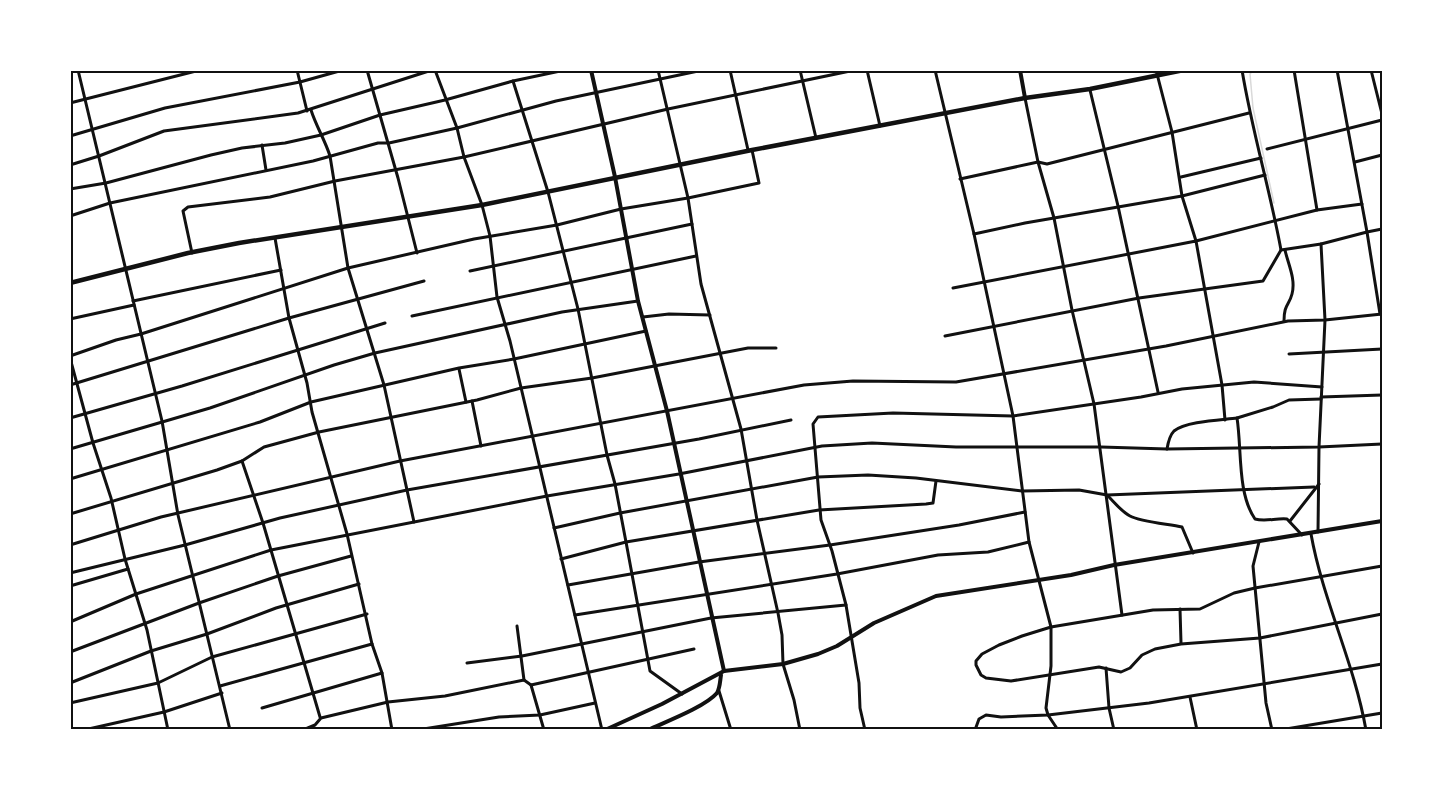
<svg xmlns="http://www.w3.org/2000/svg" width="1453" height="800" font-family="'Space Grotesk',sans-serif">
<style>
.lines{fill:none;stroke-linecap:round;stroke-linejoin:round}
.stream{stroke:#d9d9d9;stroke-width:1.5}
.minor{stroke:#111;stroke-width:3}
.tertiary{stroke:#111;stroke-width:4}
.secondary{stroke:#111;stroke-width:4.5}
.neatline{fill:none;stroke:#111;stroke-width:2}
</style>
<rect width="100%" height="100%" fill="#fff"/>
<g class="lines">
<!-- stream -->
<polyline class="stream" points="1253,70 1250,74 1253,108 1274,203"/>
<!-- minor -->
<g class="minor">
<polyline points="78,70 162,421 178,515 230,730"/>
<polyline points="297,70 307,111"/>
<polyline points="367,70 398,178 417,253"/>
<polyline points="435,70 457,128 464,157 482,205 490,236 497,297 510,341 602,730"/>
<polyline points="658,70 688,198 701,284 741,429 757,520 778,613 782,635 783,664 794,700 800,730"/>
<polyline points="730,70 748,150"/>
<polyline points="800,70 816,138"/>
<polyline points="867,70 880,126"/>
<polyline points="935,70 974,234 1013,416 1029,542 1051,627 1051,666 1046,708 1048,715 1058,730"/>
<polyline points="1156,70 1172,132 1182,196 1196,241 1317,210"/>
<path d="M1242,70c10,61 28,120 39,180"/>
<polyline points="1294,70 1317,210 1362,204"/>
<polyline points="1337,70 1367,232 1382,229"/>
<polyline points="1371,70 1382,114"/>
<polyline points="513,81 548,192 578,309 607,455 615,484 626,542 650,671 682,694"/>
<polyline points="1090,90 1118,206 1158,392"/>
<polyline points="1025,98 1038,162 1054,218 1072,310 1094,404 1122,615"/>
<polyline points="70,103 200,70"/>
<path d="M311,110c5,16 14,30 19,46l18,112 36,117 30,137"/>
<polyline points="70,136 165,108 300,82 343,70"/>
<polyline points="262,145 266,170"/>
<polyline points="1267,149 1382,120"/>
<polyline points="1355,162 1382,155"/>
<polyline points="70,165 99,156 164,131 298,113 432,70"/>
<polyline points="1181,177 1261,158"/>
<polyline points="960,179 1038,162 1047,164 1249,113"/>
<polyline points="70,189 106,183 211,155 242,148 285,143 321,135 380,115 445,100 513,81 565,70"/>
<polyline points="70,216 110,203 313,161 378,143 389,143 457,128 556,101 703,70"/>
<polyline points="974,234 1025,223 1182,196 1265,175"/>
<polyline points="275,238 289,318 307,383 312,412 347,534 372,644 382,673 392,730"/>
<polyline points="192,253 183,211 188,207 270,197 335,181 464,157 668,109 855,70"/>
<polyline points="470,271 692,224"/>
<polyline points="953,288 1196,241 1222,385 1225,420"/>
<polyline points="133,301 281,270"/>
<polyline points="412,316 696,256"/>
<polyline points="643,317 669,314 710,315"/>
<polyline points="70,319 134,305"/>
<path d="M1284,321c0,-17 5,-15 8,-27 4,-15 -4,-30 -7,-44"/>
<polyline points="945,336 1139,298 1263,281 1281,250 1321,244"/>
<polyline points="1289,354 1382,349"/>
<polyline points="70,356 116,340 141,334 348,268 474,239 557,225 621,209 688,198 759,183 752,150"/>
<polyline points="70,358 93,443 111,498 125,559 147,630 168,730"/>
<polyline points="459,369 466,402"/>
<polyline points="70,385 289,318 424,281"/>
<polyline points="1321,397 1382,395"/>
<polyline points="472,401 481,446"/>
<polyline points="70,418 182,386 385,323"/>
<polyline points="1237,418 1273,407 1289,400 1321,399"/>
<polyline points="70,449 210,408 334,365 375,353 562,312 638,301"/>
<path d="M1167,449c1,-6 3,-14 7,-18 12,-10 48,-11 63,-13 5,31 0,75 18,101 10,3 21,-1 32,0l15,16"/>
<polyline points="242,461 263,523 320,717"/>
<polyline points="70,479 260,422 311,402 459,368 514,359 646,331"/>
<path d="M1108,496c7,7 14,16 22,20 11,6 38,8 52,11l11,26"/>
<polyline points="70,514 217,470 242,461 264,447 319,432 477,400 521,388 592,378 748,348 776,348"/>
<polyline points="1290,521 1319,484"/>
<polyline points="554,528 620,513 818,477 868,475 916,478 1022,491 1079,490 1107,495 1314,487"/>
<polyline points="1318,532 1319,447 1325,320 1321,244 1367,232 1380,314"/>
<path d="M1311,534c12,67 43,128 55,196"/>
<polyline points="1259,542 1253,566 1266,703 1272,730"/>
<polyline points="70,545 161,517 400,461 804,385 853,381 956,382 1166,346 1288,321 1325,320 1382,314"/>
<polyline points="561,559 626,542 819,510 926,504 933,503 936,481"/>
<polyline points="1382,566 1255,588 1234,593 1200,609 1153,610 1051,627 1022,636 999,645 982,654 976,661 976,665 981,675 986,678 1011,681 1099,667 1121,672 1130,668 1142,655 1155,649 1181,644 1260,638 1382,614"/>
<polyline points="70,573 185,545 280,518 407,490 699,439 791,420"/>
<polyline points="568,585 699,562 830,545 959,525 1025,512"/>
<polyline points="70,586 128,569"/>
<polyline points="1180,609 1181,643"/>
<polyline points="575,615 837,574 938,555 988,552 1029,542"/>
<polyline points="70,622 136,594 271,550 547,496 679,474 822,446 872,443 956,447 1101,447 1167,449 1319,447 1382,444"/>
<polyline points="517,626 524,680"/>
<polyline points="70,652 199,603 278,576 351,556"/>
<polyline points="467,663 522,656 711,618 846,605"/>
<polyline points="1106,668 1109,708 1114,730"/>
<polyline points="70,683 151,651 207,634 276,608 359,584"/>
<polyline points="531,685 544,730"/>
<polyline points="220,686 372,644"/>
<polyline points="719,691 731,730"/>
<polyline points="1190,697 1197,730"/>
<polyline points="70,703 158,683 212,657 367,614"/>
<polyline points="262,708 382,673"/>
<polyline points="84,730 164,712 222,693"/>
<polyline points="303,730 315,725 321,718 388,702 445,696 524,680 531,685 694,649"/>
<polyline points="417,730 499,717 540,715 595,703"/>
<polyline points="865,730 860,708 859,683 846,605 832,551 821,520 813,424 818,417 893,413 1013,416 1141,397 1182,389 1254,382 1322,387"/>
<polyline points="975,730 979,719 986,715 1001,717 1048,715 1149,703 1382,664"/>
<polyline points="1280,730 1382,713"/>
</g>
<!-- tertiary -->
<g class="tertiary">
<polyline points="591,70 615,177 638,301 667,411 724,671"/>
<polyline points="1020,70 1025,98"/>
<polyline points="605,730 662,704 724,671 783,664 818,654 837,646 874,623 936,596 1071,575 1114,565 1382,521"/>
<path d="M648,730c17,-8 57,-23 69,-37 3,-5 3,-12 4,-18"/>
</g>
<!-- secondary -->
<polyline class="secondary" points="70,283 188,253 239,243 482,205 752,150 1025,98 1090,89 1184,70"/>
</g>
<!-- border -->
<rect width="1453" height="800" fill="none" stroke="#ffffff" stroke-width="144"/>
<rect x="72" y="72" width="1309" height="656" class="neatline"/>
</svg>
